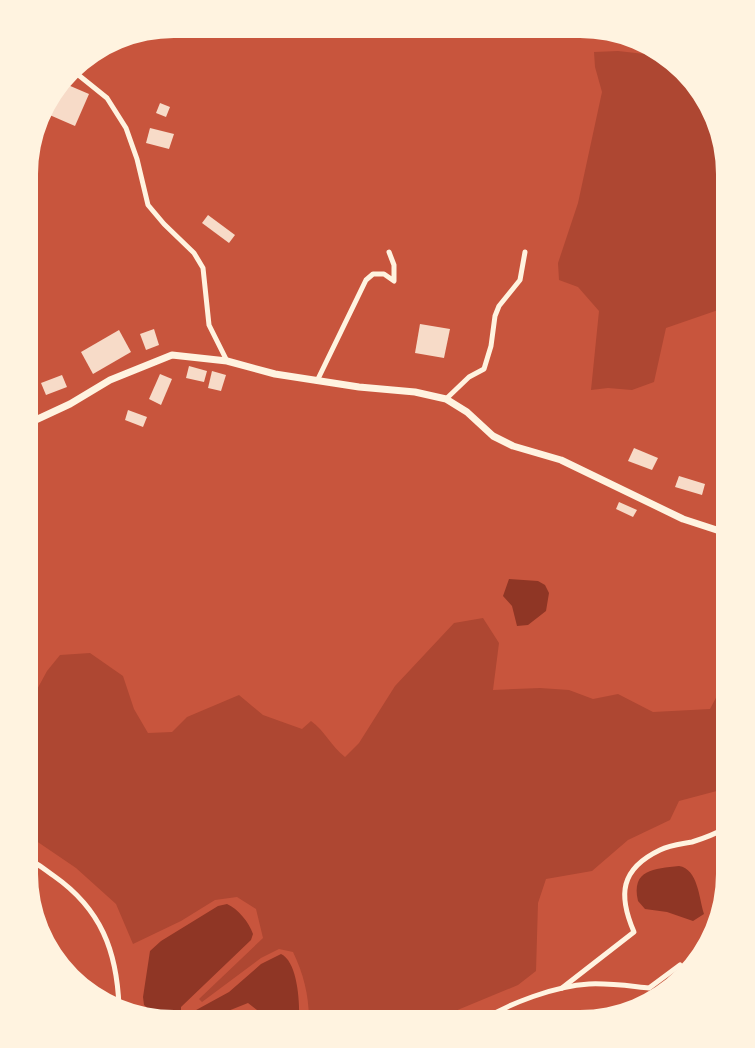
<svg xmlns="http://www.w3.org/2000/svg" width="755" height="1048" font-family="'PT Sans Narrow',sans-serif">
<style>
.green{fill:#ae4732}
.water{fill:#8f3625}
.building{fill:#f7dbc8}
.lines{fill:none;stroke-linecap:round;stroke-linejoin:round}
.service{stroke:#fff3e0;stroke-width:5}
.minor{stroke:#fff3e0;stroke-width:7}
</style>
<rect width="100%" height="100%" fill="#c8553d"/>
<!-- green -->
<g class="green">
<polygon points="618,51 671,57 714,109 729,174 729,311 721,309 666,328 654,382 632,390 608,388 591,390 599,311 578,287 559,280 558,263 578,203 602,92 595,67 594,52"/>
<path d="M483,618l16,25 -6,47 47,-2 29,2 24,9 25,-5 35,18 57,-3 19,-36 -1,115 -49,13 -9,19 -42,20 -36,31 -46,8 -8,24 -2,68 -18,14 -87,36h-122c0,-25 -5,-46 -16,-69l-14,-3 -18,9 -59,44 -3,-3 64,-61 -7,-29 -19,-12 -22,3 -34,21 -48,23 -17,-40 -40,-36 -50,-34 1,-126 20,-37 13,-16 30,-2 33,23 11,33 14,24 24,-1 15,-15 52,-22 24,20 39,14 9,-8c14,10 20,25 34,36l14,-14 36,-57 59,-63z"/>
</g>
<!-- water -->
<g class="water">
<polygon points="509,579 538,581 545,585 549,593 546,611 528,625 517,626 512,606 503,596"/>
<path d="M679,866c19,3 20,32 25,48l-11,7 -26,-9 -22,-3 -7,-8c-7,-32 16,-32 41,-35z"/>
<path d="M227,904c11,5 22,18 26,30l-2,6 -70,67v5l6,3 42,-23 32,-28 20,-10c17,8 19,50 18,67h-47l5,-7v-4l-9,-7 -45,18h-40l-19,-16 -1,-8 7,-46 11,-10 57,-35z"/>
</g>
<!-- building -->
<g class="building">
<polygon points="61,82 89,94 75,126 45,113 55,90"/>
<polygon points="160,103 170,107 166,117 156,113"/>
<polygon points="150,128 174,134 169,149 146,143"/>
<polygon points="208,215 235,235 229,243 202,223"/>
<polygon points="420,324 450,329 444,358 415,353"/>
<polygon points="154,329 159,345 146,350 140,334"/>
<polygon points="119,330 131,352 93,374 81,352"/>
<polygon points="189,366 207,371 204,382 186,378"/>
<polygon points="212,371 226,375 221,391 208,388"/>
<polygon points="160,374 172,379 161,405 149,399"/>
<polygon points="62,375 67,387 46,395 41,383"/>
<polygon points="128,410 147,417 143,427 125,420"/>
<polygon points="634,448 658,458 652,470 628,461"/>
<polygon points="679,476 705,484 702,495 675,487"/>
<polygon points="619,502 637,510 633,517 616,509"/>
</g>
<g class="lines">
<!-- service -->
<g class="service">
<polyline points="71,69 107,98 126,128 137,159 148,205 164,224 194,253 203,268 209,325 227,361"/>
<polyline points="317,381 366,280 373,274 384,274 394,281 394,265 389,252"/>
<polyline points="446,399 469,377 484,369 491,346 495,316 499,306 520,280 525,252"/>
<path d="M26,859c11,3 19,11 28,17 47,33 63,75 65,131"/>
<path d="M562,988l72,-56c-16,-37 -14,-63 26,-82 10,-5 22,-6 32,-8 13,-4 25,-9 36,-15"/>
<path d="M481,1021c29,-18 74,-35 108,-37 20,-1 40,2 60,4l31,-23"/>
</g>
<!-- minor -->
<polyline class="minor" points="27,424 70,404 110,380 172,355 227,361 275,374 359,387 415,392 446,399 467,412 493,436 513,446 561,460 683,519 729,534"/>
</g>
<!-- crop -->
<path d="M0 0H755V1048H0ZM174 38H580A136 136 0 0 1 716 174V874A136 136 0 0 1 580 1010H174A136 136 0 0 1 38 874V174A136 136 0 0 1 174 38Z" fill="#fff3e0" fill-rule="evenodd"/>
</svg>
